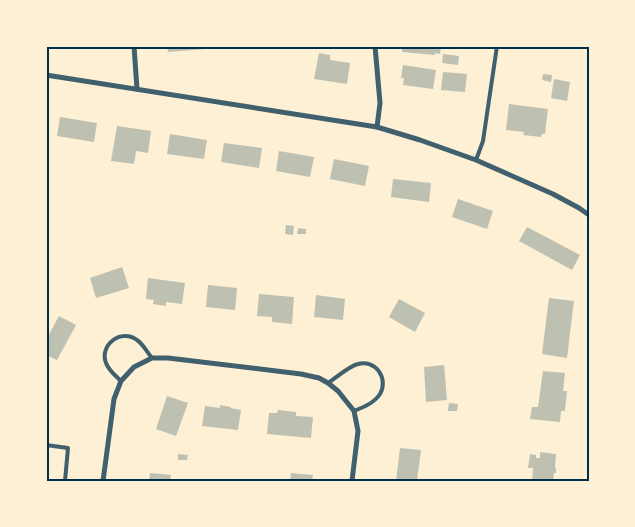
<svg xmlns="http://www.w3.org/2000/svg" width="635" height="527" font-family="Barlow,sans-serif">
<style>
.building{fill:#bec0b2}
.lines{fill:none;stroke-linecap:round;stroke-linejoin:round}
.service{stroke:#3f606c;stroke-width:4}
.minor{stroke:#3f606c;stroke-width:5}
.neatline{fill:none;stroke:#003049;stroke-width:2}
</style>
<rect width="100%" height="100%" fill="#fdf0d5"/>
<!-- building -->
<g class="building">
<polygon points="167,46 204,46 205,49 168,52"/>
<polygon points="402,46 441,46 440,54 435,53 435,55 402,52"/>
<polygon points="319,53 330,55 330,60 350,63 347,84 314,79"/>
<polygon points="443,54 459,56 458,65 442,63"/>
<polygon points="403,65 436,70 433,89 403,85 404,78 401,78"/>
<polygon points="443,72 467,74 465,92 441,90"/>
<polygon points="543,74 552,75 551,82 542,80"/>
<polygon points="554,79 570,82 567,101 551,98"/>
<polygon points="509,104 548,109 545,134 542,134 541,137 523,135 524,132 506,130"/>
<polygon points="60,117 97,123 94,142 57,136"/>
<polygon points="117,126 151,131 148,153 136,151 134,164 111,161"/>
<polygon points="170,134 207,140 204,159 167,154"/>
<polygon points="224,143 262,148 259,168 221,162"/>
<polygon points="279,151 314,157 310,177 276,171"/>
<polygon points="334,159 369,166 365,186 330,179"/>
<polygon points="393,179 431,183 429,202 391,197"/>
<polygon points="458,199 493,211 487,229 452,217"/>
<polygon points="286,225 294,226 293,235 285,234"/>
<polygon points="527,227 580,255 572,270 519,241"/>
<polygon points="298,228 306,229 306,234 297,234"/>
<polygon points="122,267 129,288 96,298 90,278"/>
<polygon points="148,278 185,283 182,304 166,302 166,306 153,304 154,300 146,299"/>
<polygon points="208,285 237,288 235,310 206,307"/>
<polygon points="259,294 294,297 292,324 272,322 272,317 257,316"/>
<polygon points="316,295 345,299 343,320 314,317"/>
<polygon points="549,298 574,301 567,358 542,354"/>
<polygon points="399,299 425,313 415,332 389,317"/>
<polygon points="59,316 76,325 57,360 46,355 46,340"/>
<polygon points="444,365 447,400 426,402 424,367"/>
<polygon points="543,371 565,373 563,391 567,391 565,411 561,411 560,422 530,419 532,407 538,407"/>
<polygon points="167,396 188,403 176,436 156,429"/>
<polygon points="449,403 458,404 457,411 448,411"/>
<polygon points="220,405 231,407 230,408 241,410 238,430 202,426 205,406 220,408"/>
<polygon points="278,410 296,412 296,416 313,417 311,438 267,434 269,413 277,413"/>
<polygon points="400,448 421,450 417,481 396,481"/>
<polygon points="540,452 556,454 555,468 556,468 556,473 554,473 553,481 532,481 533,468 528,468 530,454 536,455 536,458 540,458"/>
<polygon points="178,454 188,455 187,460 178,460"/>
<polygon points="150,473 171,475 170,481 149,481"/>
<polygon points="291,473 313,475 312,481 290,481"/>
</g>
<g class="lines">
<!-- service -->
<g class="service">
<polyline points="476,160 483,141 497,46"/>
<path d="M121,381c-5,-5 -12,-10 -15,-18 -7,-18 15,-35 31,-23 6,4 10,12 15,18"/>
<path d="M328,383c8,-5 21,-17 30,-19 17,-5 31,14 22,30 -6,9 -16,13 -26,17"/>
<polyline points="46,445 68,448 65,481"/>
</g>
<!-- minor -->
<g class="minor">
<polyline points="134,46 137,89"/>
<polyline points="375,46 380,103 377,127"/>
<polyline points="46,75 377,127 420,140 476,160 553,194 579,208 589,215"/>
<polyline points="103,481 114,399 121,381 134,367 152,358 168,358 301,374 319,378 328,383 338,391 354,411 358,431 352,481"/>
</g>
</g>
<!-- border -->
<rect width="635" height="527" fill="none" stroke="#fdf0d5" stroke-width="95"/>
<rect x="48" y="48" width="540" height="432" class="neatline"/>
</svg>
